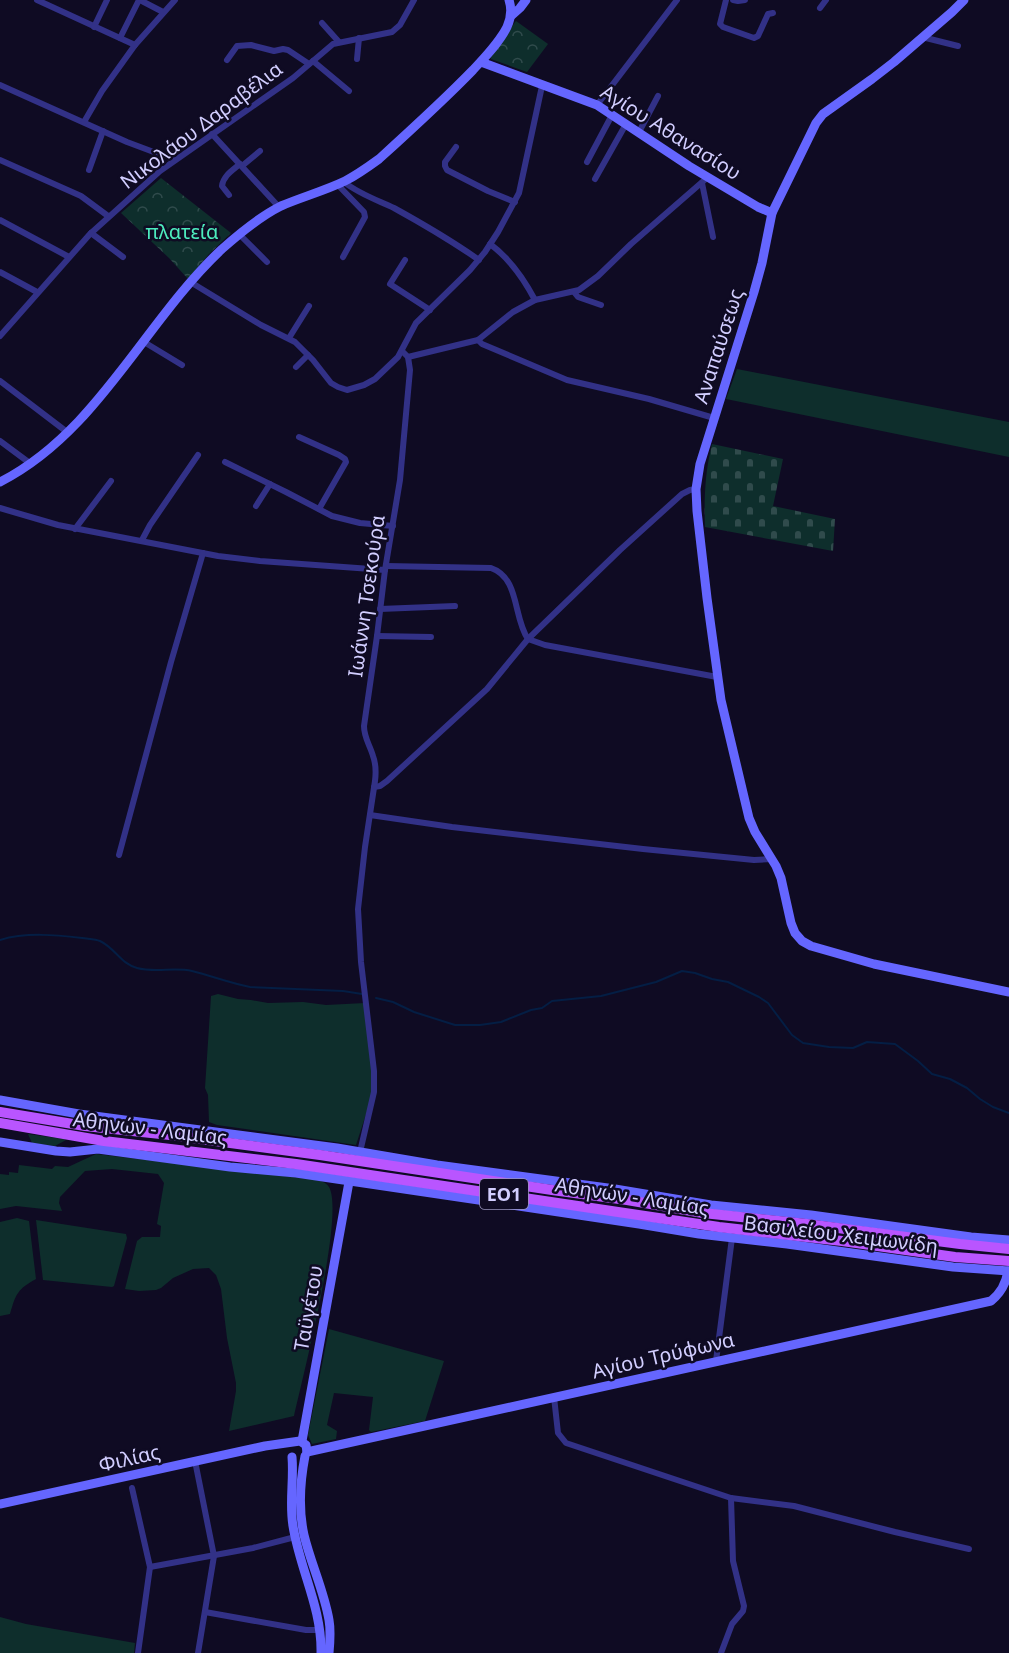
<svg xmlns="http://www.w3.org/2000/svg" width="1009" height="1653" font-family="'Noto Sans',sans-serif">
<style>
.grass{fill:#0e2e2c}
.cemetery{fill:url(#cemetery-stones)}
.park{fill:url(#park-crowns)}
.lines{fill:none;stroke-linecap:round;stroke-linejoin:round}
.stream{stroke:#041e44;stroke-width:2}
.street{stroke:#323187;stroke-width:6}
.secondary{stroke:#6566ff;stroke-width:9}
.primary{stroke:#b955ff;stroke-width:10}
.labels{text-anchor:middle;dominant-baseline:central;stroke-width:5;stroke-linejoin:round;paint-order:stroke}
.shield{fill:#0f0b23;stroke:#9894bd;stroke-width:1.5}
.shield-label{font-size:18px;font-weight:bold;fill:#d2ceff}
.street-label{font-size:20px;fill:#d2ceff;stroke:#0f0b23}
.park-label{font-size:20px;fill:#4debbe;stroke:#0f0b23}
</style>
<defs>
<pattern id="cemetery-stones" width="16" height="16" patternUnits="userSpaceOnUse" patternTransform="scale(1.5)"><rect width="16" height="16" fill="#0e2e2c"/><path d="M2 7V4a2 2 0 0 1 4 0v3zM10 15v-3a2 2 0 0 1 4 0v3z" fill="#304b4c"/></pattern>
<pattern id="park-crowns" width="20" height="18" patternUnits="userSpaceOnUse" patternTransform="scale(1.5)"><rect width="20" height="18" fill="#0e2e2c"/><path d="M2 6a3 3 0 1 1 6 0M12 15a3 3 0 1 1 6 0" fill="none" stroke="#304b4c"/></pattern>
</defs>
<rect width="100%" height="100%" fill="#0f0b23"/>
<!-- grass -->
<g class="grass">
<polygon points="737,369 1009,422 1009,457 726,399"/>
<polygon points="218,994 238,999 251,1000 268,1003 303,1002 326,1005 365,1003 373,1080 370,1102 356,1145 217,1125 209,1122 208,1095 205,1088 211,996"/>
<polygon points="28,1134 64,1139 66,1140 55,1146 32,1143"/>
<path d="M96,1154l213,25c7,1 16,1 20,8 16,27 -27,193 -35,229l-65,15 7,-40v-8l-9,-45 -6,-49 -5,-14 -7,-7 -16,1 -20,9 -12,10 -5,2 -17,1 -14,-2 12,-48 5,-4h18l1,-11 -4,-2 7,-41 -6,-9 -46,-5 -27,2 -25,26 -1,6 3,8 -46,-5 -16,3v-35l9,1v-3l9,1 1,-8 33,4 3,-3 13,1z"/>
<path d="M17,1218l12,3 7,58c-18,10 -20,14 -26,35l-10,2v-94z"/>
<polygon points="36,1220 126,1234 127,1238 114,1286 112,1287 43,1280"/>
<polygon points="329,1329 444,1361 425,1421 371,1432 369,1430 373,1397 334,1393 327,1425 337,1431 336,1439 312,1444 308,1435"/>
<polygon points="0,1617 26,1624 135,1643 134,1653 0,1653"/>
</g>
<!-- cemetery -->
<path class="cemetery" d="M712,444l71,15 -10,47 62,13 -2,32 -128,-24c-1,-28 0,-55 7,-83z"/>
<!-- park -->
<g class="park">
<polygon points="516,21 548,44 527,72 491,59 490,56"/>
<polygon points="161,178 231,233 209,254 188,279 169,258 121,213"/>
</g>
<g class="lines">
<!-- stream -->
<g class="stream">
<path d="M0,940c26,-8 56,-5 82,-2 6,1 13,1 18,3 15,7 21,23 37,27 18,5 37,-1 55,3 20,5 38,12 58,16l93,4 19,3"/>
<polyline points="376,998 393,1002 414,1012 455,1025 480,1025 501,1022 531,1010 542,1008 552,1001 601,996 656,982 682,971 695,973 712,979 728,982 759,997 768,1003 792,1035 803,1043 829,1047 853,1048 867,1042 895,1044 918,1061 932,1074 950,1079 967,1088 980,1099 993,1107 1009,1113"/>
</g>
<!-- street -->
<g class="street">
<polyline points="37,0 135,45"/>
<polyline points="140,0 163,12"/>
<polyline points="726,0 720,24 723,27 754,38 758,36 768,14 773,13"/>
<polyline points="733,0 738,1 745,0"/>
<polyline points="820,8 826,0"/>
<polyline points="322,23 339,42"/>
<polyline points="94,27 107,0"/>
<polyline points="922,37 958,46"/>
<polyline points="120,38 139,0"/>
<polyline points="357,59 359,38"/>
<polyline points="227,60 237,46 251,45 274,51 283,49 288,50 309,64"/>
<polyline points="313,61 349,91"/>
<polyline points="0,85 127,142 175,160"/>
<polyline points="597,105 677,0"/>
<polyline points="84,122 102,91 135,45 175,0"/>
<polyline points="639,132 658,96"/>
<polyline points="212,134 279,207"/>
<polyline points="456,147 445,162 445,166 447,170 488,191 515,202"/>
<polyline points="0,160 81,196 108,216"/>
<polyline points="587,162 612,115"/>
<polyline points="242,166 260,151"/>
<polyline points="89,170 103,131"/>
<polyline points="595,179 626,124"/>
<path d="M344,182c15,12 33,18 50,26 29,16 58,33 85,52"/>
<polyline points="702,183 713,237"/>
<polyline points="337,184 364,212 365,217 343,257"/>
<path d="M229,195l-7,-9c1,-10 11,-16 18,-22"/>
<polyline points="0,220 69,257"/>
<polyline points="91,233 123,257"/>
<polyline points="239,234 267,262"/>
<path d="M490,244c19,14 34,35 45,56"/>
<polyline points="405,260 390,284 430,310"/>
<polyline points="0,272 37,292"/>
<polyline points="192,283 261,325 295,342 313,360 331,383 338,387 347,390 364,385 375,379 398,357 416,323 470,270 485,252 498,232 519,193 542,86"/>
<polyline points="574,292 578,297 601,305"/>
<polyline points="0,336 90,234 160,171 293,78 333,44 392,32 400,25 414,0"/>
<polyline points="289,338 309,306"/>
<polyline points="478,340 482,344 567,380 649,399 714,418"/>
<polyline points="144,342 182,365"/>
<polyline points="408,357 478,340 513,312 535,300 579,290 598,276 631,244 708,177"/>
<polyline points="296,367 308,355"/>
<polyline points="0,381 67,432"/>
<polyline points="299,437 339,455 345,459 346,462 319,509"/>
<polyline points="0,441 31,464"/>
<polyline points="225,462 286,492 332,516 360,523 393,526"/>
<polyline points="256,506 270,484"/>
<polyline points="0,508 58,525 218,556 260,561 385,570"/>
<polyline points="75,529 111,481"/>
<polyline points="142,540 150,525 198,455"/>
<path d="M386,566l105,2c29,10 22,50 37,71l17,6 172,32"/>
<polyline points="380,609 455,606"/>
<polyline points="377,636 431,637"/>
<polyline points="374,787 380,786 387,781 487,689 528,639 620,550 682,494 690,490 696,489"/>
<polyline points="370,815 452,827 643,849 754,860 772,859"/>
<polyline points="119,855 171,662 203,553"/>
<path d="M360,1152l14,-60v-21l-13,-109 -3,-53 7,-62 10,-66c1,-8 1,-17 -2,-25 -3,-11 -9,-18 -9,-30l13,-90 8,-66 15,-90 10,-110 -2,-13 -6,-6"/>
<polyline points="716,1361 732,1238"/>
<polyline points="554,1397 558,1433 566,1443 731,1498 794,1506 895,1532 969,1549"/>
<polyline points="195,1461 214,1556 198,1653"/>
<polyline points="132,1488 150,1567 138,1653"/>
<polyline points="150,1567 253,1548 295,1537"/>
<polyline points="205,1612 306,1630 320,1630"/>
<polyline points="721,1653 732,1624 743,1611 744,1606 733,1561 731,1498"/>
</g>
<!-- secondary -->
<g class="secondary">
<polyline points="964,0 952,12 894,62 872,79 823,114 816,123 772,213 762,263 754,292 700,464 696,489 697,511 707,598 721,700 749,818 755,832 776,866 781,878 791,923 795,933 802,941 811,946 874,964 1009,992"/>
<polyline points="511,16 520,8 526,0"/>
<polyline points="481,62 597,105 689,166 758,207 772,213"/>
<path d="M0,482c98,-50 144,-160 222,-233 18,-16 37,-32 59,-43 21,-9 43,-15 64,-25 12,-6 23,-14 34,-22 32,-29 64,-58 94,-89 12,-13 26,-27 34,-43 4,-9 5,-18 2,-27"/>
<polyline points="0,1100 79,1114 337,1148 437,1165 615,1189 711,1205 811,1215 971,1237 1009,1240"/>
<polyline points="0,1142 56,1151 70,1152 98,1149 230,1167 296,1173 639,1224 699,1234 787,1244 953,1267 1009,1271"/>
<polyline points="302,1441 349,1182"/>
<path d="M307,1452l684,-151c10,-8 15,-17 17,-30"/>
<path d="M305,1456c-5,26 -7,52 -1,79 7,29 20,56 25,85 2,11 1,22 0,33"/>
<path d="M292,1457c2,24 -3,45 1,69 7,44 29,82 28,127"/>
<polyline points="0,1504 265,1446 300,1441 306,1445 307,1452"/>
</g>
<!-- primary -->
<g class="primary">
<polyline points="0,1112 85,1126 170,1135 320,1155 552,1190 627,1200 703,1213 807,1224 960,1244 1009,1249"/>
<polyline points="0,1123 104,1141 296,1164 719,1227 842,1241 955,1257 1009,1261"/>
</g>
</g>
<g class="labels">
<!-- shield labels -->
<rect class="shield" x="480" y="1179" width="48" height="30" rx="4.5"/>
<g class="shield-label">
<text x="504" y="1194">ΕΟ1</text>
</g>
<!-- street labels -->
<g class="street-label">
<text transform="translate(201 125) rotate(-37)">Νικολάου Δαραβέλια</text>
<text transform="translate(671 132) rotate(32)">Αγίου Αθανασίου</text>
<text transform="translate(718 346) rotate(-72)">Αναπαύσεως</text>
<text transform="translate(366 596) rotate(-82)">Ιωάννη Τσεκούρα</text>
<text transform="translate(150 1128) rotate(7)">Αθηνών - Λαμίας</text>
<text transform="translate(632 1196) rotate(9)">Αθηνών - Λαμίας</text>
<text transform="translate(841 1234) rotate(7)">Βασιλείου Χειμωνίδη</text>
<text transform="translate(308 1308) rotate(-80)">Ταϋγέτου</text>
<text transform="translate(663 1355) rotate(-13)">Αγίου Τρύφωνα</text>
<text transform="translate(129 1458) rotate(-13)">Φιλίας</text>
</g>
<!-- park labels -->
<g class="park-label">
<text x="182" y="231">πλατεία</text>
</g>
</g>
</svg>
